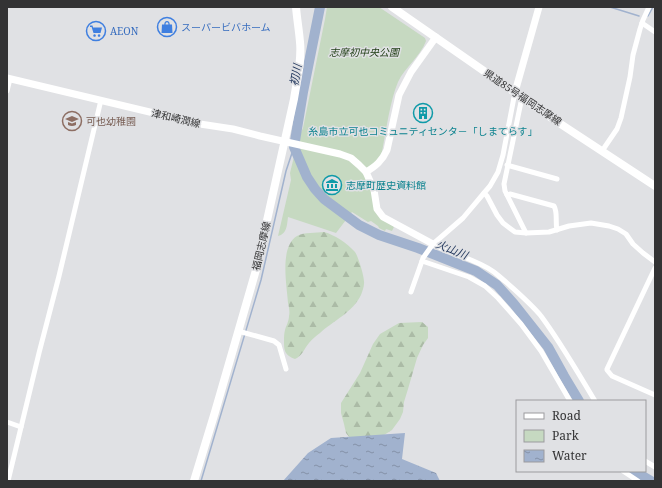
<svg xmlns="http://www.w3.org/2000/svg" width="662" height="488" font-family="'Noto Serif','Noto Sans JP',serif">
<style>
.forest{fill:url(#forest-firs)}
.park{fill:#c6d9c1}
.water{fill:url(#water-ripples)}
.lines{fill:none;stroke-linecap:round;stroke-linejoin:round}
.stream{stroke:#a1b2ce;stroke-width:1.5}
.river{stroke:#a1b2ce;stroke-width:10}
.street{stroke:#fff;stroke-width:5}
.secondary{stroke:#fff;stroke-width:7}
.primary{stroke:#fff;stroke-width:8}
.labels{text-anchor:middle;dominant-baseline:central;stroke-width:3;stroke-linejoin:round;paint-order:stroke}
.shop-label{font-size:10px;fill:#366cbe;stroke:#e0e1e4;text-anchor:start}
.park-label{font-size:10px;font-style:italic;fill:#213f17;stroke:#e0e1e4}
.street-label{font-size:10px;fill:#333334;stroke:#e0e1e4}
.education-label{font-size:10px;fill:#785e54;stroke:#e0e1e4;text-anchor:start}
.culture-label{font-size:10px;fill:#0d838f;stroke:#e0e1e4}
.water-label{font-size:11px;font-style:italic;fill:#1b3158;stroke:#e0e1e4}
</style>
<defs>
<pattern id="forest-firs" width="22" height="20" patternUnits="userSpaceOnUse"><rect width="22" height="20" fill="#c6d9c1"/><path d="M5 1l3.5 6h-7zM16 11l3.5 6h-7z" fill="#abbba6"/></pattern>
<pattern id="water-ripples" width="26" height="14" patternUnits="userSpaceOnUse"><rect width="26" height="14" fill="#a1b2ce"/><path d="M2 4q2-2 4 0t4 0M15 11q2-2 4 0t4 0" fill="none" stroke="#8491a8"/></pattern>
</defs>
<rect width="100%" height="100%" fill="#e0e1e4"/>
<!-- forest -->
<g class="forest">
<path d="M324,232c11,3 23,11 31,20 3,4 10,26 9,32 0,3 -2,8 -3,11 -8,17 -28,26 -41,38 -4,3 -8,6 -11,10 -5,6 -7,13 -14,16 -11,-4 -11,-9 -11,-19 0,-3 0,-6 1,-10 1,-4 4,-9 4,-14 1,-4 0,-9 -1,-13 -1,-17 -9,-56 9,-67 7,-4 19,-3 27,-4z"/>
<polygon points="422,322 428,327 428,338 423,345 417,358 408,389 404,402 403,412 400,419 392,430 384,435 350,438 346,433 344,424 341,413 341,403 360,373 373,344 380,334 399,323"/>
</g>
<!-- park -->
<path class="park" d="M327,7h52l46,31 1,3c-6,16 -21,26 -28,41 -8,19 -12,49 -16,70l-3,6 -12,20 13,39 14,10 -2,4 -6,-2 -1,2 -6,-3 -1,-2 -7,-5 -3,1 -16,-10 -16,21 -48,-16c-1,8 -1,17 -10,19l13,-56 -1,-7 9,-37 4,-8 22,-109z"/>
<!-- water -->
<polygon class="water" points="405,433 402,459 436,473 440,481 283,481 308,453 331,438"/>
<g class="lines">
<!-- stream -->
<g class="stream">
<polyline points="610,7 639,16"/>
<polyline points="648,16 653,7"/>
<polyline points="201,481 261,280 286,171 294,147"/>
</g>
<!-- river -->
<g class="river">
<polyline points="320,7 303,92 294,147 307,177 315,189 324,199 359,225 379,235 418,248 476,271 497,285 514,304 548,347 564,376 579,401"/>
<polyline points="634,471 651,481"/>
</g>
<!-- street -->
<g class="street">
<polyline points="642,23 655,32"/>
<polyline points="7,91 10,79"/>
<polyline points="515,92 503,155 498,172 490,186 484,193 463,218 433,244 423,258 422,261 469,277 485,286 498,298 521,324 541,351 570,401"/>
<polyline points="524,98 521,102 504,184 505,191 526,233"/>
<polyline points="602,151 617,129 621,118 630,77 633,55 640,29 643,20 649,7"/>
<polyline points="507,165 557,179"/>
<polyline points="484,193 487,196 497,215 503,223 515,232 526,233 549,232 569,226 591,223 609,226 618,229 626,234 633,244 643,253 655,262"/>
<path d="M507,195l3,-1 44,12c4,7 1,16 3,24"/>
<path d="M433,244c20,11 43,15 61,28 4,3 8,7 12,10 12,11 25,22 35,34 20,27 37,57 54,85"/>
<polyline points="655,268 607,369 607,370 612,376 655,395"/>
<polyline points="411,292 422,261"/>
<polyline points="238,331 274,341 279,345 286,369"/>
<polyline points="7,422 21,427"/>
<polyline points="645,461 655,467"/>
<polyline points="623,471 638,481"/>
<polyline points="8,481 39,353 59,276 101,100"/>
</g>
<!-- secondary -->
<g class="secondary">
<polyline points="7,78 200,124 233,129 260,136 340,154 351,158 359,165 366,172 374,190 377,209 383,217 433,244"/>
<polyline points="515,92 539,7"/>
<path d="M366,172c10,-6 16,-11 21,-22l12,-55 12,-23 25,-35"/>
</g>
<!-- primary -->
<g class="primary">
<polyline points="392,7 553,119 655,186"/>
<path d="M194,481l21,-69 41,-142 38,-171c3,-19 8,-38 6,-57 -1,-12 -3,-23 -4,-35"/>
</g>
</g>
<!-- icons -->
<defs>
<symbol id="shop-ring" viewBox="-11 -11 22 22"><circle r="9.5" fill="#e0e1e4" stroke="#3f7fe0" stroke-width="1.5"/><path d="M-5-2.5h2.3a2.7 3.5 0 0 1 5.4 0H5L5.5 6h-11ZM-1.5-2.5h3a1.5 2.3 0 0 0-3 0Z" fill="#3f7fe0"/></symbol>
<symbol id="supermarket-ring" viewBox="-11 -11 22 22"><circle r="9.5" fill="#e0e1e4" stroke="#3f7fe0" stroke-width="1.5"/><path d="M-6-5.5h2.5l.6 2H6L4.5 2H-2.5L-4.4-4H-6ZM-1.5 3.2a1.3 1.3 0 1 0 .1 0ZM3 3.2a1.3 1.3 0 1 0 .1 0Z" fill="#3f7fe0"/></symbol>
<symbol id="building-ring" viewBox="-11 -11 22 22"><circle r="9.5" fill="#e0e1e4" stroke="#0f9aa8" stroke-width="1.5"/><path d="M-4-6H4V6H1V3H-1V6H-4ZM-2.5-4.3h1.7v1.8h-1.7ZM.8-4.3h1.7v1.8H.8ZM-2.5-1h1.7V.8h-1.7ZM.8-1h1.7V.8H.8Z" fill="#0f9aa8"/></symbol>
<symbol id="school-ring" viewBox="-11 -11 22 22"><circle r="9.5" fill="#e0e1e4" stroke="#8d6e63" stroke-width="1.5"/><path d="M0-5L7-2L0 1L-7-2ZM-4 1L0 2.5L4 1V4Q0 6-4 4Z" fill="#8d6e63"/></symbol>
<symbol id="museum-ring" viewBox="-11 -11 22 22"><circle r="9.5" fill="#e0e1e4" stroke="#0f9aa8" stroke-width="1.5"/><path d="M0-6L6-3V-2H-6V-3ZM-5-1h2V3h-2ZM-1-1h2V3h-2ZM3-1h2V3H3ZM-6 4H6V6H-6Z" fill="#0f9aa8"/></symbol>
</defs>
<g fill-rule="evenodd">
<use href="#shop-ring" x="156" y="16" width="22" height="22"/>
<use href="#supermarket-ring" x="85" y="20" width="22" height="22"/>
<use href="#building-ring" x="412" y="102" width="22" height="22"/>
<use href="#school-ring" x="61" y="110" width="22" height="22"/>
<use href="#museum-ring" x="321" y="174" width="22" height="22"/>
</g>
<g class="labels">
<!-- shop labels -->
<g class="shop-label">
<text x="181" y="27">スーパービバホーム</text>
<text x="110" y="31">AEON</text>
</g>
<!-- park labels -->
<g class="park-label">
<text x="364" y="52">志摩初中央公園</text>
</g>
<!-- street labels -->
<g class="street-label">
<text transform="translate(523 97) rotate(34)">県道85号福岡志摩線</text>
<text transform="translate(176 118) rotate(13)">津和崎潤線</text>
<text transform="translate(261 246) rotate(-77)">福岡志摩線</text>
</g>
<!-- education labels -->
<g class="education-label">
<text x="86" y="121">可也幼稚園</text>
</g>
<!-- culture labels -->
<g class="culture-label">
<text x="423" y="131">糸島市立可也コミュニティセンタ－「しまてらす」</text>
<text x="346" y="185" text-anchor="start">志摩町歴史資料館</text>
</g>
<!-- water labels -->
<g class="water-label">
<text transform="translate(295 75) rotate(-80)">初川</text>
<text transform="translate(452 249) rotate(22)">火山川</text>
</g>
</g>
<!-- border -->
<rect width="662" height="488" fill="none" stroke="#333334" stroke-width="16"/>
<!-- legend -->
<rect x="516" y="400" width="130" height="72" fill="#e0e1e4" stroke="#9b9b9e"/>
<rect x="524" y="413" width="20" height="6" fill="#ffffff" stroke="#9b9b9e"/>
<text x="552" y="420" font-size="12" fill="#333334">Road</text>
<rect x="524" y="430" width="20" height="12" fill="#c6d9c1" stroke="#9b9b9e"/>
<text x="552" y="440" font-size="12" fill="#333334">Park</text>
<rect x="524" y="450" width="20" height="12" fill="url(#water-ripples)" stroke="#9b9b9e"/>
<text x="552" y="460" font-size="12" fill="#333334">Water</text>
</svg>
